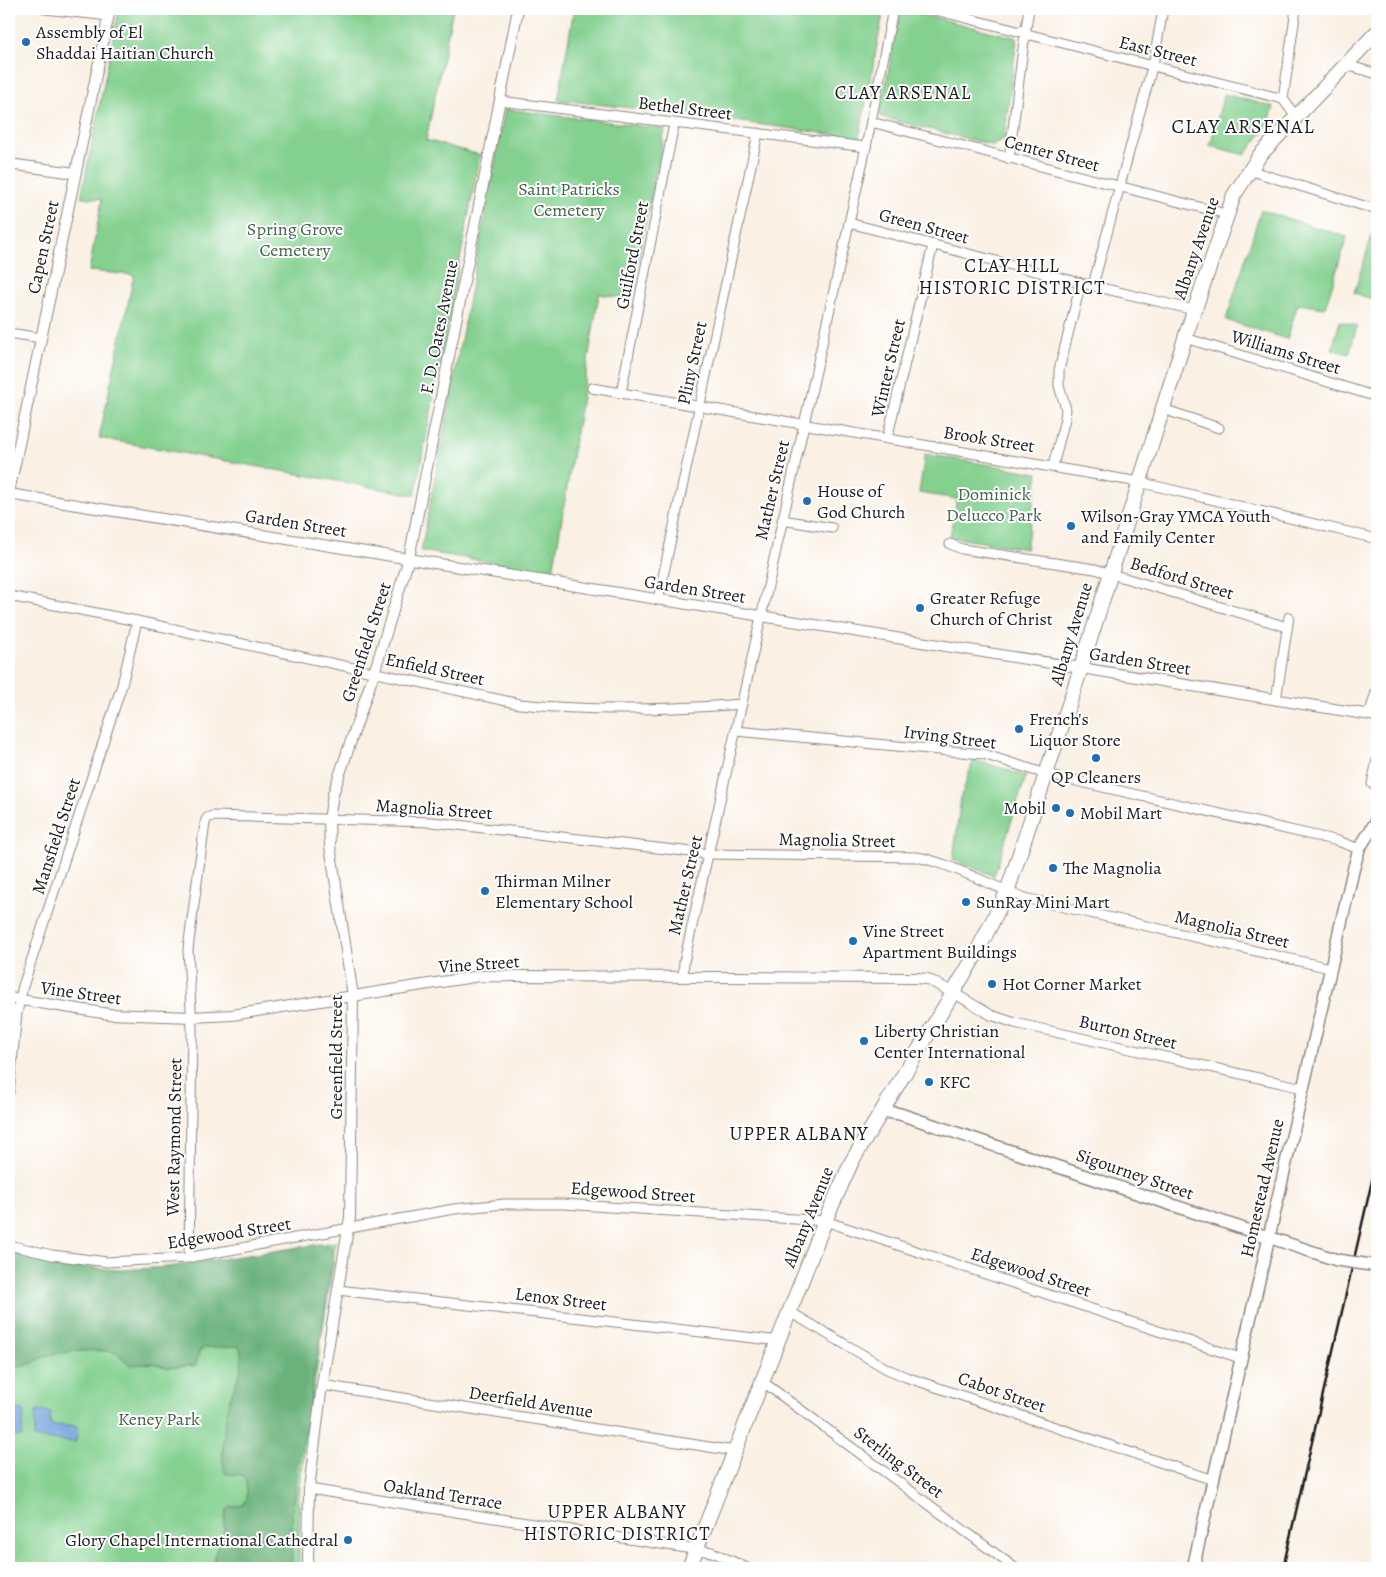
<svg xmlns="http://www.w3.org/2000/svg" width="1386" height="1577" font-family="Alegreya,serif">
<style>
.green{fill:#83d08f;stroke:#507656}
.forest{fill:#6ab27a;stroke:#43674b}
.water{fill:#72a3dd;stroke:#47607c}
.lines{fill:none;stroke-linecap:round;stroke-linejoin:round}
.minor-casing{stroke:#8b8680;stroke-width:11}
.tertiary-casing{stroke:#8b8680;stroke-width:12}
.secondary-casing{stroke:#8b8680;stroke-width:14}
.trunk-casing{stroke:#8b8680;stroke-width:16}
.minor{stroke:#fff;stroke-width:9}
.tertiary{stroke:#fff;stroke-width:10}
.secondary{stroke:#fff;stroke-width:11}
.trunk{stroke:#fff;stroke-width:14}
.rail{stroke:#1c1c1c;stroke-width:2.5}
.secondary-bridge-casing{stroke:#8b8680;stroke-width:14;stroke-linecap:butt}
.secondary-bridge{stroke:#fff;stroke-width:11}
.poi-dot{fill:#1f6fb2;stroke:#fff;stroke-width:2}
.labels{text-anchor:middle;dominant-baseline:central;stroke-width:4;stroke-linejoin:round;paint-order:stroke}
.poi-label{font-size:18px;fill:#1c1c1c;stroke:#fff;text-anchor:start}
.street-label{font-size:18px;fill:#1c1c1c;stroke:#fff}
.park-label{font-size:18px;fill:#45644a;stroke:#fff}
.neighbourhood-label{font-size:19px;letter-spacing:1px;fill:#1c1c1c;stroke:#fff}
.quarter-label{font-size:20px;letter-spacing:1px;fill:#1c1c1c;stroke:#fff}
</style>
<rect width="100%" height="100%" fill="#fff"/>
<filter id="ink" filterUnits="userSpaceOnUse"><feTurbulence type="fractalNoise" baseFrequency=".02" numOctaves="2"/><feDisplacementMap in="SourceGraphic" scale="10" xChannelSelector="R" yChannelSelector="G"/><feConvolveMatrix kernelMatrix="1 2 1 2 8 2 1 2 1" color-interpolation-filters="sRGB"/></filter>
<filter id="wash" filterUnits="userSpaceOnUse"><feTurbulence type="fractalNoise" baseFrequency=".0096" numOctaves="4" result="noise"/><feDisplacementMap in="SourceGraphic" scale="20" xChannelSelector="R" yChannelSelector="G"/><feGaussianBlur stdDeviation="1.12" result="paint"/><feColorMatrix in="noise" values="0 0 0 0 0 0 0 0 0 0 0 0 0 0 0 0 0 1.4 0 .05"/><feComposite in="paint" operator="in"/></filter>
<g filter="url(#wash)">
<rect width="100%" height="100%" fill="#faf0e3"/>
<!-- green -->
<g class="green">
<polygon points="119,9 453,9 426,140 480,155 415,495 99,438 134,275 89,271 102,199 81,197"/>
<polygon points="574,9 884,9 859,138 669,112 558,100"/>
<polygon points="901,9 1017,38 1004,139 992,145 881,117 880,112"/>
<polygon points="1224,94 1274,107 1268,125 1245,155 1210,146"/>
<polygon points="505,109 665,129 630,299 599,294 553,572 421,551"/>
<polygon points="1261,210 1347,237 1325,308 1298,304 1287,339 1226,320"/>
<polygon points="1372,235 1377,237 1377,282 1372,299 1354,293"/>
<polygon points="1340,321 1357,326 1349,354 1332,349"/>
<polygon points="925,454 1038,473 1026,549 950,537 957,499 919,493"/>
<polygon points="973,761 986,763 1026,776 994,876 953,860 961,797"/>
<path d="M336,1242l-34,227 -3,29v70h-290v-314c40,10 79,17 120,17 69,2 140,-17 207,-29z"/>
</g>
<!-- forest -->
<path class="forest" d="M320,1244h6l6,5 2,10 -21,119 -4,40 -13,49v23l-4,22 1,30 -2,26h-77l1,-15 8,-18 3,-24 4,-4 13,-2 4,-7 -1,-20 -4,-3 -16,-1c-7,-10 -1,-56 2,-69 5,-20 19,-36 11,-59l-36,2 -4,3 -3,14 -28,3 -15,-5 -22,2c-6,-3 -10,-10 -16,-12 -12,-5 -49,-1 -63,1 -16,3 -25,19 -43,9v-111l52,13 58,5 48,-3z"/>
<!-- water -->
<g class="water">
<polygon points="11,1409 24,1410 22,1437 9,1436"/>
<polygon points="36,1411 51,1412 50,1425 77,1426 76,1442 34,1438"/>
</g>
</g>
<g filter="url(#ink)">
<g class="lines">
<defs>
<g id="minor">
<polyline points="45,9 109,16"/>
<polyline points="931,9 1021,32 1026,28 1029,9"/>
<polyline points="1296,9 1283,99 1296,117"/>
<polyline points="1347,65 1377,74"/>
<polyline points="500,101 866,147"/>
<polyline points="871,122 1226,214"/>
<polyline points="1009,159 1024,41 1026,36 1031,35 1283,99"/>
<polyline points="1249,170 1377,210"/>
<polyline points="849,223 1081,283 1194,310"/>
<polyline points="1093,285 1154,60 1163,9"/>
<polyline points="9,333 41,338"/>
<polyline points="1185,338 1377,397"/>
<polyline points="592,388 1139,482 1377,539"/>
<polyline points="621,393 674,124"/>
<polyline points="1163,409 1219,428"/>
<polyline points="887,439 933,245"/>
<polyline points="1053,466 1065,419 1066,409 1059,386 1059,370 1081,283"/>
<polyline points="782,520 832,528"/>
<polyline points="950,544 962,549 1095,569 1287,627"/>
<path d="M9,596l128,25 383,83c75,8 147,6 222,0"/>
<polyline points="658,600 758,133"/>
<polyline points="1276,700 1289,617"/>
<polyline points="1369,715 1377,689"/>
<polyline points="736,731 983,754 1046,774 1338,841 1359,849"/>
<polyline points="1372,784 1377,760"/>
<polyline points="683,977 684,962 866,147 893,9"/>
<polyline points="952,992 991,1015 1015,1023 1303,1088"/>
<polyline points="9,1092 17,1013 23,986 122,685 137,621"/>
<polyline points="9,1245 52,1255 107,1262 186,1258 454,1209 505,1204 563,1204 825,1221 1240,1358"/>
<path d="M189,1258l3,-229 -4,-80 17,-126 2,-5 5,-2 220,6 277,32 208,3c39,8 74,30 112,42l301,69"/>
<polyline points="338,1290 780,1341"/>
<polyline points="790,1312 887,1369 906,1377 1213,1480"/>
<polyline points="763,1382 1015,1568"/>
<polyline points="322,1385 734,1451"/>
<polyline points="309,1489 712,1552 747,1568"/>
</g>
<g id="tertiary">
<polyline points="9,164 75,173"/>
<polyline points="9,492 110,9"/>
<polyline points="9,494 1377,716"/>
<polyline points="9,998 109,1014 192,1017 232,1015 480,976 917,978 927,979 952,992"/>
<polyline points="308,1568 309,1489 322,1385 350,1217 353,996 330,846 329,820 333,794 374,673 409,558 518,9"/>
</g>
<g id="secondary">
<polyline points="882,1111 900,1114 1337,1260"/>
<polyline points="1193,1568 1353,871 1359,849 1377,820"/>
</g>
<polyline id="trunk" points="689,1568 825,1221 852,1161 975,956 1007,892 1081,668 1187,332 1234,195 1260,155 1377,32"/>
</defs>
<!-- minor casing -->
<use href="#minor" class="minor-casing"/>
<!-- tertiary casing -->
<use href="#tertiary" class="tertiary-casing"/>
<!-- secondary casing -->
<use href="#secondary" class="secondary-casing"/>
<!-- trunk casing -->
<use href="#trunk" class="trunk-casing"/>
<!-- minor -->
<use href="#minor" class="minor"/>
<!-- tertiary -->
<use href="#tertiary" class="tertiary"/>
<!-- secondary -->
<use href="#secondary" class="secondary"/>
<!-- trunk -->
<use href="#trunk" class="trunk"/>
<!-- rail -->
<polyline class="rail" points="1283,1568 1377,1159"/>
<defs>
<polyline id="secondary-bridge" points="1337,1260 1371,1265"/>
</defs>
<!-- secondary-bridge casing -->
<use href="#secondary-bridge" class="secondary-bridge-casing"/>
<!-- secondary-bridge -->
<use href="#secondary-bridge" class="secondary-bridge"/>
</g>
</g>
<!-- markers -->
<g class="poi-dot">
<circle cx="26" cy="42" r="5"/>
<circle cx="807" cy="501" r="5"/>
<circle cx="1071" cy="526" r="5"/>
<circle cx="920" cy="608" r="5"/>
<circle cx="1019" cy="729" r="5"/>
<circle cx="1096" cy="758" r="5"/>
<circle cx="1056" cy="808" r="5"/>
<circle cx="1070" cy="813" r="5"/>
<circle cx="1053" cy="868" r="5"/>
<circle cx="485" cy="891" r="5"/>
<circle cx="966" cy="902" r="5"/>
<circle cx="853" cy="941" r="5"/>
<circle cx="992" cy="984" r="5"/>
<circle cx="864" cy="1041" r="5"/>
<circle cx="929" cy="1082" r="5"/>
<circle cx="348" cy="1540" r="5"/>
</g>
<g class="labels">
<!-- poi labels -->
<g class="poi-label">
<text x="36" y="32">Assembly of El<tspan x="36" dy="21">Shaddai Haitian Church</tspan></text>
<text x="817" y="491">House of<tspan x="817" dy="21">God Church</tspan></text>
<text x="1081" y="516">Wilson-Gray YMCA Youth<tspan x="1081" dy="21">and Family Center</tspan></text>
<text x="930" y="598">Greater Refuge<tspan x="930" dy="21">Church of Christ</tspan></text>
<text x="1029" y="719">French's<tspan x="1029" dy="21">Liquor Store</tspan></text>
<text x="1096" y="777" text-anchor="middle">QP Cleaners</text>
<text x="1046" y="808" text-anchor="end">Mobil</text>
<text x="1080" y="813">Mobil Mart</text>
<text x="1063" y="868">The Magnolia</text>
<text x="495" y="881">Thirman Milner<tspan x="495" dy="21">Elementary School</tspan></text>
<text x="976" y="902">SunRay Mini Mart</text>
<text x="863" y="931">Vine Street<tspan x="863" dy="21">Apartment Buildings</tspan></text>
<text x="1002" y="984">Hot Corner Market</text>
<text x="874" y="1031">Liberty Christian<tspan x="874" dy="21">Center International</tspan></text>
<text x="939" y="1082">KFC</text>
<text x="338" y="1540" text-anchor="end">Glory Chapel International Cathedral</text>
</g>
<!-- street labels -->
<g class="street-label">
<text transform="translate(1158 51) rotate(14)">East Street</text>
<text transform="translate(685 108) rotate(7)">Bethel Street</text>
<text transform="translate(1052 153) rotate(15)">Center Street</text>
<text transform="translate(924 226) rotate(15)">Green Street</text>
<text transform="translate(43 247) rotate(-78)">Capen Street</text>
<text transform="translate(1196 248) rotate(-71)">Albany Avenue</text>
<text transform="translate(632 255) rotate(-79)">Guilford Street</text>
<text transform="translate(439 327) rotate(-79)">F. D. Oates Avenue</text>
<text transform="translate(1286 352) rotate(17)">Williams Street</text>
<text transform="translate(692 363) rotate(-78)">Pliny Street</text>
<text transform="translate(888 368) rotate(-77)">Winter Street</text>
<text transform="translate(989 439) rotate(9)">Brook Street</text>
<text transform="translate(772 490) rotate(-77)">Mather Street</text>
<text transform="translate(296 523) rotate(9)">Garden Street</text>
<text transform="translate(1182 578) rotate(17)">Bedford Street</text>
<text transform="translate(695 589) rotate(9)">Garden Street</text>
<text transform="translate(1071 634) rotate(-73)">Albany Avenue</text>
<text transform="translate(366 642) rotate(-72)">Greenfield Street</text>
<text transform="translate(1140 661) rotate(9)">Garden Street</text>
<text transform="translate(435 669) rotate(12)">Enfield Street</text>
<text transform="translate(950 737) rotate(7)">Irving Street</text>
<text transform="translate(434 809) rotate(4)">Magnolia Street</text>
<text transform="translate(56 836) rotate(-72)">Mansfield Street</text>
<text transform="translate(837 840) rotate(1)">Magnolia Street</text>
<text transform="translate(685 885) rotate(-77)">Mather Street</text>
<text transform="translate(1232 929) rotate(13)">Magnolia Street</text>
<text transform="translate(479 964) rotate(-4)">Vine Street</text>
<text transform="translate(81 993) rotate(8)">Vine Street</text>
<text transform="translate(1128 1032) rotate(13)">Burton Street</text>
<text transform="translate(336 1057) rotate(-90)">Greenfield Street</text>
<text transform="translate(174 1137) rotate(-89)">West Raymond Street</text>
<text transform="translate(1135 1174) rotate(19)">Sigourney Street</text>
<text transform="translate(1262 1188) rotate(-77)">Homestead Avenue</text>
<text transform="translate(633 1192) rotate(4)">Edgewood Street</text>
<text transform="translate(808 1217) rotate(-68)">Albany Avenue</text>
<text transform="translate(229 1233) rotate(-9)">Edgewood Street</text>
<text transform="translate(1031 1272) rotate(18)">Edgewood Street</text>
<text transform="translate(561 1299) rotate(7)">Lenox Street</text>
<text transform="translate(1002 1392) rotate(19)">Cabot Street</text>
<text transform="translate(531 1402) rotate(9)">Deerfield Avenue</text>
<text transform="translate(899 1462) rotate(37)">Sterling Street</text>
<text transform="translate(443 1494) rotate(9)">Oakland Terrace</text>
</g>
<!-- park labels -->
<g class="park-label">
<text x="569" y="189">Saint Patricks<tspan x="569" dy="21">Cemetery</tspan></text>
<text x="295" y="229">Spring Grove<tspan x="295" dy="21">Cemetery</tspan></text>
<text x="994" y="494">Dominick<tspan x="994" dy="21">Delucco Park</tspan></text>
<text x="159" y="1419">Keney Park</text>
</g>
<!-- neighbourhood labels -->
<g class="neighbourhood-label">
<text x="903" y="93">CLAY ARSENAL</text>
<text x="1012" y="266">CLAY HILL<tspan x="1012" dy="22">HISTORIC DISTRICT</tspan></text>
<text x="799" y="1134">UPPER ALBANY</text>
<text x="617" y="1512">UPPER ALBANY<tspan x="617" dy="22">HISTORIC DISTRICT</tspan></text>
</g>
<!-- quarter labels -->
<g class="quarter-label">
<text x="1243" y="126">CLAY ARSENAL</text>
</g>
</g>
<!-- margin -->
<rect width="1386" height="1577" fill="none" stroke="#fff" stroke-width="30"/>
</svg>
